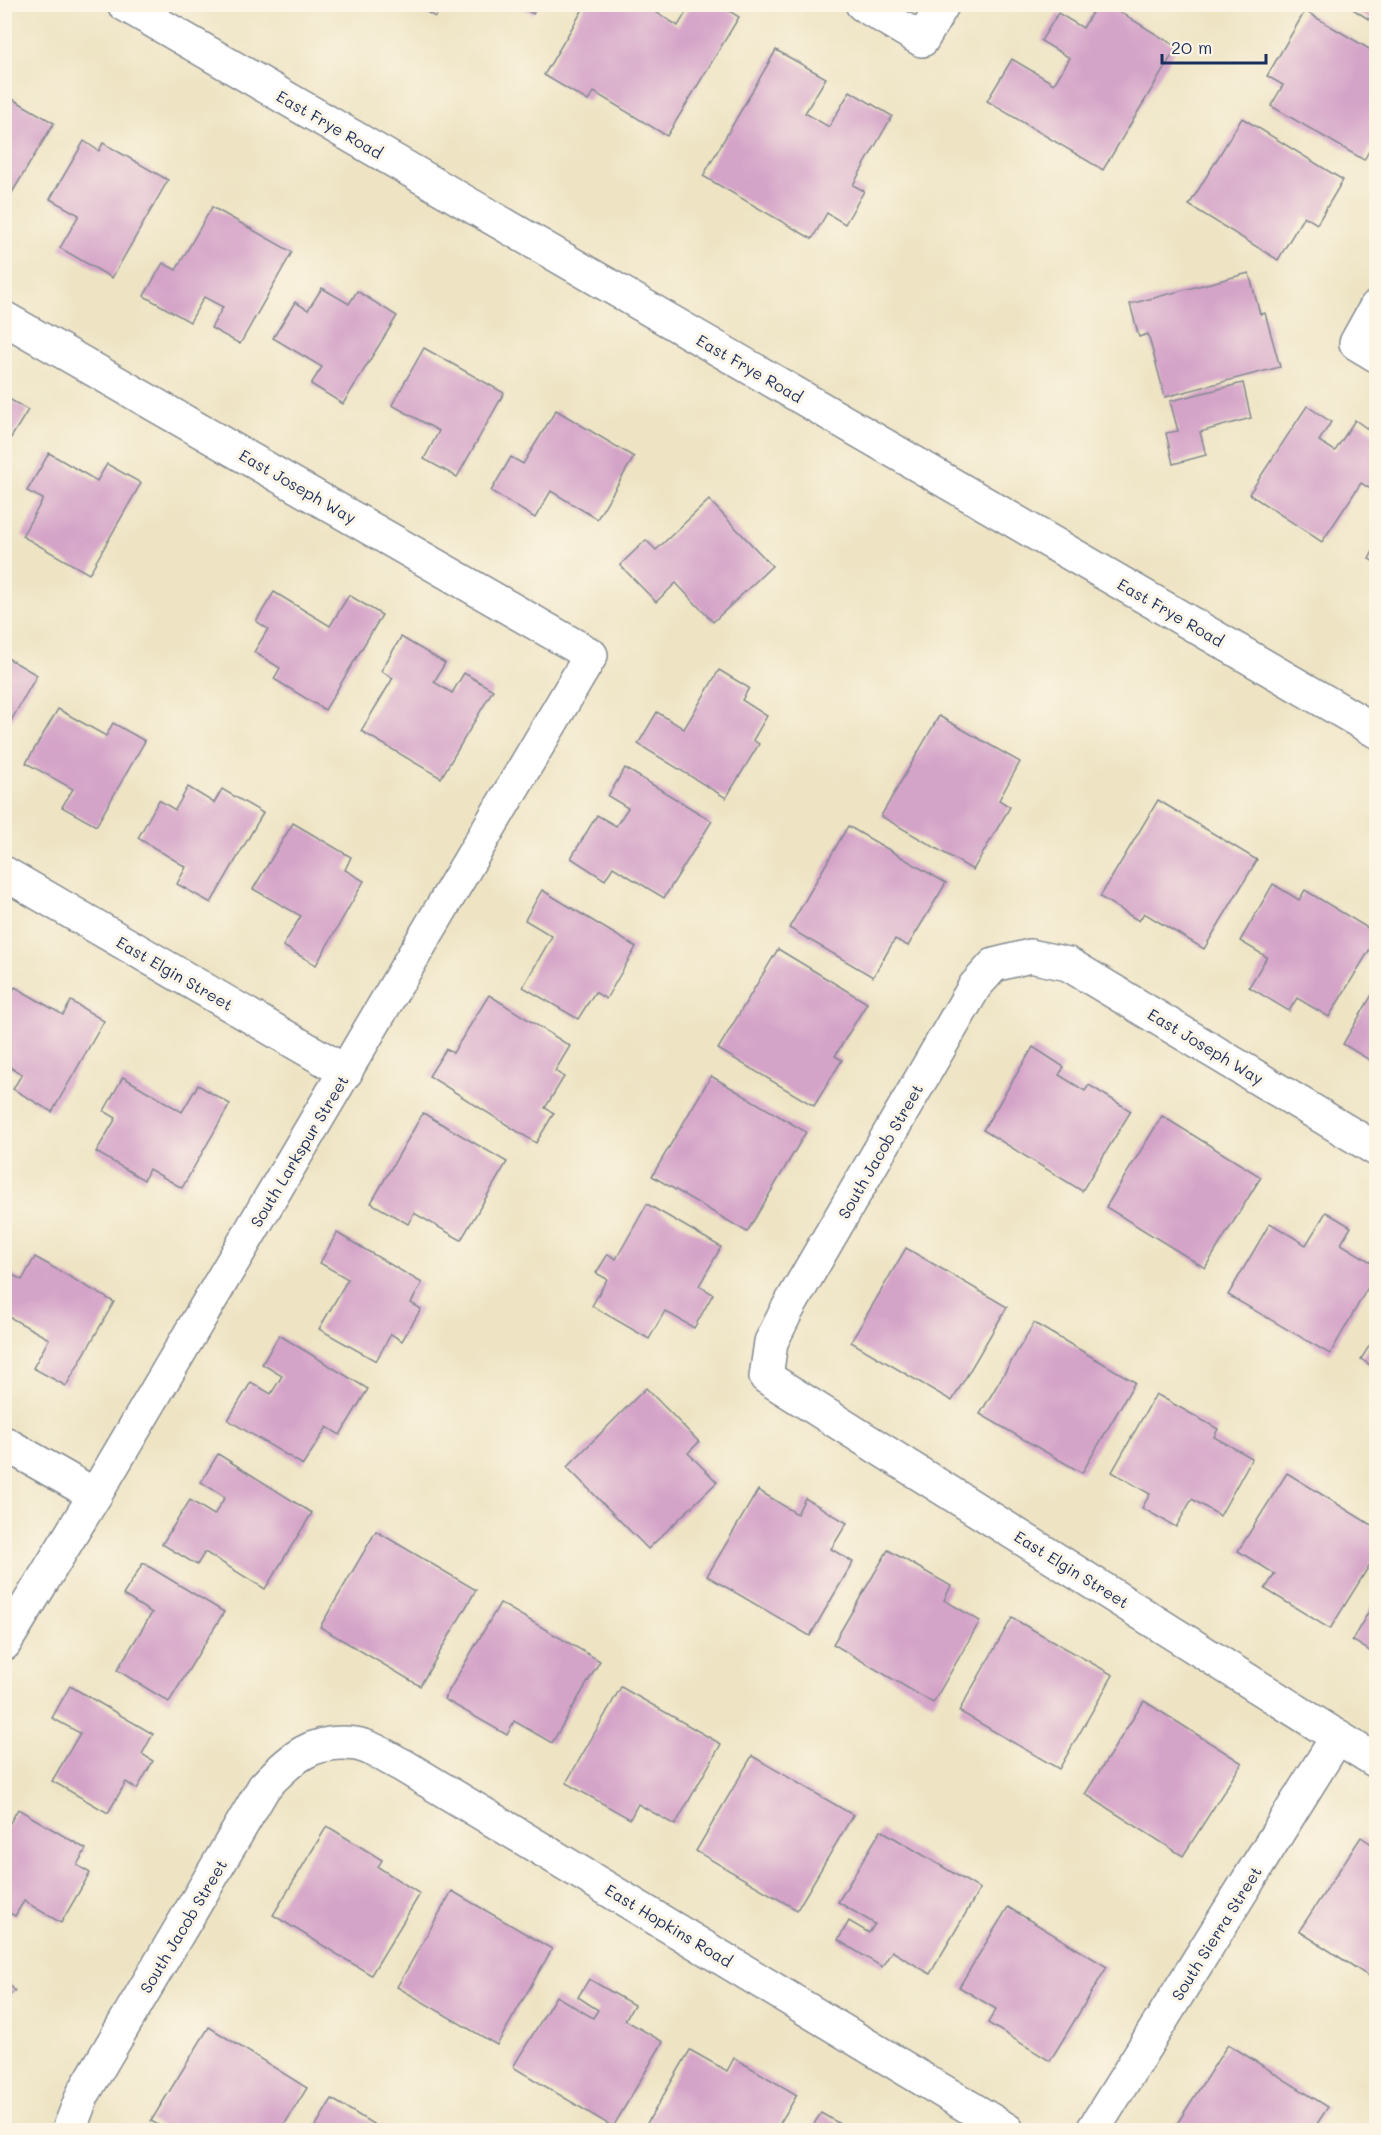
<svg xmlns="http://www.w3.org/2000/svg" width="1381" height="2135" font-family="Mali,sans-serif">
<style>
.building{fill:#d4a3c8}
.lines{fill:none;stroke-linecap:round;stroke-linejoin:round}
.minor-casing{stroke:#848a91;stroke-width:36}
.tertiary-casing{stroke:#848a91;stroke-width:36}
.minor{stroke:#fff;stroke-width:33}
.tertiary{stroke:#fff;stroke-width:33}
.labels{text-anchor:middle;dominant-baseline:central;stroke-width:6;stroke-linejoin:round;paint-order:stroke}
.street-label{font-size:16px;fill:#1b2f5e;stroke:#fcf5e5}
</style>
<rect width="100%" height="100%" fill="#fcf5e5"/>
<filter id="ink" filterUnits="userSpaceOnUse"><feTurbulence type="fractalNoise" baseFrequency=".0167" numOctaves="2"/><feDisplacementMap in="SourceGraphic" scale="12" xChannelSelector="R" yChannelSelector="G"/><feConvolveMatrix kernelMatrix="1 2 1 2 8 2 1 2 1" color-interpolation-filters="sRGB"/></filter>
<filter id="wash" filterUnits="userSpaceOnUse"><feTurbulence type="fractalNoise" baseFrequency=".008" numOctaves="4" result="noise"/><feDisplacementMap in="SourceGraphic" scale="24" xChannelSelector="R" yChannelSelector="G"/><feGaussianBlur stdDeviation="1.35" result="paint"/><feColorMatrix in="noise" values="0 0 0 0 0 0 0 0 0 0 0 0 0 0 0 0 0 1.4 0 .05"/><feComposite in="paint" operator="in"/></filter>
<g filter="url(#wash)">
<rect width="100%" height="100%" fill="#eee4c4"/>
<g id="blocks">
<!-- building -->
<g class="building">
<polygon points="413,4 443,4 435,17"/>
<polygon points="516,4 539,4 533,14"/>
<polygon points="586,4 643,4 678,26 691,4 718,4 739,17 667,136 594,92 588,101 544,75"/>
<polygon points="1097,4 1107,4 1177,47 1103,170 987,101 1012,59 1054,84 1070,58 1041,41 1058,13 1083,28"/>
<polygon points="1345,4 1376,4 1376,24"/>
<polygon points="1305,11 1376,53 1376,138 1364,160 1271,106 1283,85 1267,76"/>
<polygon points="776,50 826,78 805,113 829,127 850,91 892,116 853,185 864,191 845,224 827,213 812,239 703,176"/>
<polygon points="4,94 54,123 4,206"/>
<polygon points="1242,118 1343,180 1317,224 1304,216 1278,260 1189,205"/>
<polygon points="84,141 99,151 103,143 168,180 112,278 60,248 79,215 50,199"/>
<polygon points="212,207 292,252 240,344 211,328 223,307 204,297 190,322 144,296 163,263 176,270"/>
<polygon points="1249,273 1260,314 1265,313 1280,367 1165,397 1148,334 1139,337 1130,304"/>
<polygon points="322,288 349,304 357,291 397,316 343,404 311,384 322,367 273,338 295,302 308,310"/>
<polygon points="424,348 504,393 457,477 424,459 439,431 392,405"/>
<polygon points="1243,383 1251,418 1200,432 1206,455 1173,464 1166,433 1178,431 1170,401"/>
<polygon points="4,396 28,410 4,449"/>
<polygon points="1307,406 1331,422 1319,441 1335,451 1355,420 1376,435 1376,487 1374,491 1361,483 1322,542 1249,494"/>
<polygon points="556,410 634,457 597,519 551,491 535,518 491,491 511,457 523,464"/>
<polygon points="49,453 97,481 107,464 141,483 89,574 22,536 43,499 27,491"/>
<polygon points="709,500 772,566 713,622 676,583 656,602 620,565 646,540 656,550"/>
<polygon points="1376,546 1376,563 1369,559"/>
<polygon points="274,592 330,626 349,595 382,615 325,710 274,679 280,668 254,652 268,629 256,621"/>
<polygon points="401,637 445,663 434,682 452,693 464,673 493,690 441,778 361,731 393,678 381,671"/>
<polygon points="4,656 37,675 4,733"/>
<polygon points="719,670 749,688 742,700 767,716 753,740 759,744 726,798 638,744 657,712 684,729"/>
<polygon points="58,709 106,736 113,723 145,741 96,826 62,807 73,789 26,763"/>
<polygon points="939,716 1020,762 999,800 1010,807 973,870 881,816"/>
<polygon points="625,768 712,821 664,898 613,867 605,880 571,858 597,815 616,826 628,808 608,796"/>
<polygon points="188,787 214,803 222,789 263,813 211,903 177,884 186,867 138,838 159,800 175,810"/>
<polygon points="1158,800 1257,860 1204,949 1144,913 1139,921 1100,897"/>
<polygon points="293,823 351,857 345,870 364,881 316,965 283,946 301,916 253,889"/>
<polygon points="848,826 946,883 908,946 895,939 873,977 789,928"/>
<polygon points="1273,884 1299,900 1305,890 1376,933 1376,939 1329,1017 1297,998 1289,1011 1249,987 1267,957 1240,941"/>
<polygon points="542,890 636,947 606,999 595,992 578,1019 523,987 552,936 525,920"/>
<polygon points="778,949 867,1003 835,1056 842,1060 814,1106 718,1049"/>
<polygon points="15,987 63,1015 71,1001 104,1021 52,1112 13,1089 22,1074 4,1064 4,1006"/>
<polygon points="1376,988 1376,1064 1343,1044"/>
<polygon points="489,995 570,1046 555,1071 564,1077 545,1108 554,1113 536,1143 429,1076 446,1049 453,1053"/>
<polygon points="1033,1047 1064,1067 1059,1075 1085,1091 1089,1085 1131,1111 1082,1191 983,1130"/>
<polygon points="711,1076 806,1132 747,1232 652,1176"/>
<polygon points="123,1077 182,1112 198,1085 230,1104 182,1188 149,1169 144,1180 96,1152 116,1118 104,1111"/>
<polygon points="423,1113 507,1162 461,1240 414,1213 408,1224 371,1203"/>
<polygon points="1162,1116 1261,1177 1205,1268 1106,1207"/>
<polygon points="647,1204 721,1247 699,1286 713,1294 694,1328 665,1311 649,1339 592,1306 607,1279 596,1273 608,1254 616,1259"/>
<polygon points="1326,1212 1351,1227 1341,1244 1376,1265 1376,1273 1330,1354 1228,1295 1270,1223 1306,1245"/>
<polygon points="337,1233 422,1283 411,1303 421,1309 402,1341 391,1334 376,1361 319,1329 348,1279 320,1263"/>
<polygon points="906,1248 1007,1307 952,1401 851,1342"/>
<polygon points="35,1257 114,1302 66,1386 33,1368 49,1339 4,1314 4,1281 9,1273 22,1280"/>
<polygon points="1034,1323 1135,1382 1082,1473 980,1414"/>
<polygon points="279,1335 368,1389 340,1435 327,1427 303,1465 228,1420 251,1382 271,1394 282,1376 262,1364"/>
<polygon points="1376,1335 1376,1369 1361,1359"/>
<polygon points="646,1388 699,1442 688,1453 717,1482 648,1549 567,1467"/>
<polygon points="1156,1394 1218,1429 1214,1437 1252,1458 1220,1516 1192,1499 1176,1527 1142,1508 1150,1494 1112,1472"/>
<polygon points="218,1454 312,1513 265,1589 205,1552 197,1565 162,1544 190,1500 214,1515 225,1497 201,1482"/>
<polygon points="1287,1473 1376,1528 1376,1555 1330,1629 1265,1589 1275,1574 1238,1551"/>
<polygon points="758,1490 797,1514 805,1498 847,1523 831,1549 853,1562 810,1636 707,1576"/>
<polygon points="376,1531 476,1590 420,1686 320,1627"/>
<polygon points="888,1550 951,1586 944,1600 980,1621 933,1703 833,1644"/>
<polygon points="143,1563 224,1612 169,1702 117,1670 152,1613 123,1595"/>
<polygon points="1376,1599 1376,1655 1352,1640"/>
<polygon points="500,1603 600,1661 552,1743 514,1721 507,1735 444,1699"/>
<polygon points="1012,1618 1113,1675 1059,1769 959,1711"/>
<polygon points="70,1686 153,1734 142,1754 153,1761 137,1789 126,1782 108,1813 52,1781 80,1733 52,1718"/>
<polygon points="621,1687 721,1744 675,1825 638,1804 630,1819 566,1783"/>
<polygon points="1144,1701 1242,1763 1183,1856 1085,1794"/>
<polygon points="752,1756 853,1815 797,1910 696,1851"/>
<polygon points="18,1809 86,1849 77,1865 90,1873 61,1923 24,1901 15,1916 4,1910 4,1833"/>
<polygon points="327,1826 382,1860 378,1867 420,1894 371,1975 273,1915"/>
<polygon points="881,1830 980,1889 930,1974 892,1951 882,1967 838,1940 849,1921 869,1933 875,1924 838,1902"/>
<polygon points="1361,1837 1376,1847 1376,1981 1299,1931"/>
<polygon points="452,1891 552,1949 497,2045 397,1987"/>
<polygon points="1008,1907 1107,1967 1050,2061 988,2023 996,2009 959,1987"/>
<polygon points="4,1978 15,1991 4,1999"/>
<polygon points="589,1979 634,2005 625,2020 663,2042 613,2127 513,2067 556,1996 593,2018 598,2010 578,1997"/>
<polygon points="209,2027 307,2088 281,2130 167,2130 151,2121"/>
<polygon points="1228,2044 1328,2107 1313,2130 1173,2130"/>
<polygon points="690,2050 727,2071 734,2058 797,2095 776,2130 643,2130"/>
<polygon points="332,2099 383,2130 313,2130"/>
<polygon points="821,2113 850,2130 810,2130"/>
</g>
</g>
</g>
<g filter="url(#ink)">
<use href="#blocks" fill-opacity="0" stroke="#848a91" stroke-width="1.5"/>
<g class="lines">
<defs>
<g id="minor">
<polyline points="862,4 922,40 943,4"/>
<polyline points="1376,307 1356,343 1376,355"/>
<polyline points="4,318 591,655 95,1495 4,1644"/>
<polyline points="4,873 346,1072"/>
<polyline points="1376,1149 1068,964 1030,956 994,965 975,986 787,1310 771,1342 766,1377 1376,1761"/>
<polyline points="4,1443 95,1495"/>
<path d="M69,2130l14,-36 181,-307c27,-29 49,-49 92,-43 14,2 32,14 46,21l605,365"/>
<polyline points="1093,2130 1338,1736"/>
</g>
<polyline id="tertiary" points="124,4 1376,731"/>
</defs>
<!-- minor casing -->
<use href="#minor" class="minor-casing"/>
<!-- tertiary casing -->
<use href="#tertiary" class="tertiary-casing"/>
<!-- minor -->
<use href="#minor" class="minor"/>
<!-- tertiary -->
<use href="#tertiary" class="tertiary"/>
</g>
</g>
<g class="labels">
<!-- street labels -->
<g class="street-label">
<text transform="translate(330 124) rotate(30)">East Frye Road</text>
<text transform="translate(750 368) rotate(30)">East Frye Road</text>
<text transform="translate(298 486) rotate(30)">East Joseph Way</text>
<text transform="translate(1171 612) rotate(30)">East Frye Road</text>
<text transform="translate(175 973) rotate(30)">East Elgin Street</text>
<text transform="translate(1206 1046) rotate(31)">East Joseph Way</text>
<text transform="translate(299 1151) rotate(-59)">South Larkspur Street</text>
<text transform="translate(880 1151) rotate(-60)">South Jacob Street</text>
<text transform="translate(1072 1569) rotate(32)">East Elgin Street</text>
<text transform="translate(669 1925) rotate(31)">East Hopkins Road</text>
<text transform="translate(183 1926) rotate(-59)">South Jacob Street</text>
<text transform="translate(1216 1933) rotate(-58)">South Sierra Street</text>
</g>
</g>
<!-- margin -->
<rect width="1381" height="2135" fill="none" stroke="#fcf5e5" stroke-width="24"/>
<!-- scale -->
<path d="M1162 54v9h104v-9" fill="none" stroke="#1b2f5e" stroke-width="3"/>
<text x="1171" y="54" font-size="18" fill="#1b2f5e" stroke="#fcf5e5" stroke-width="4.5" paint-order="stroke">20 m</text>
</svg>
